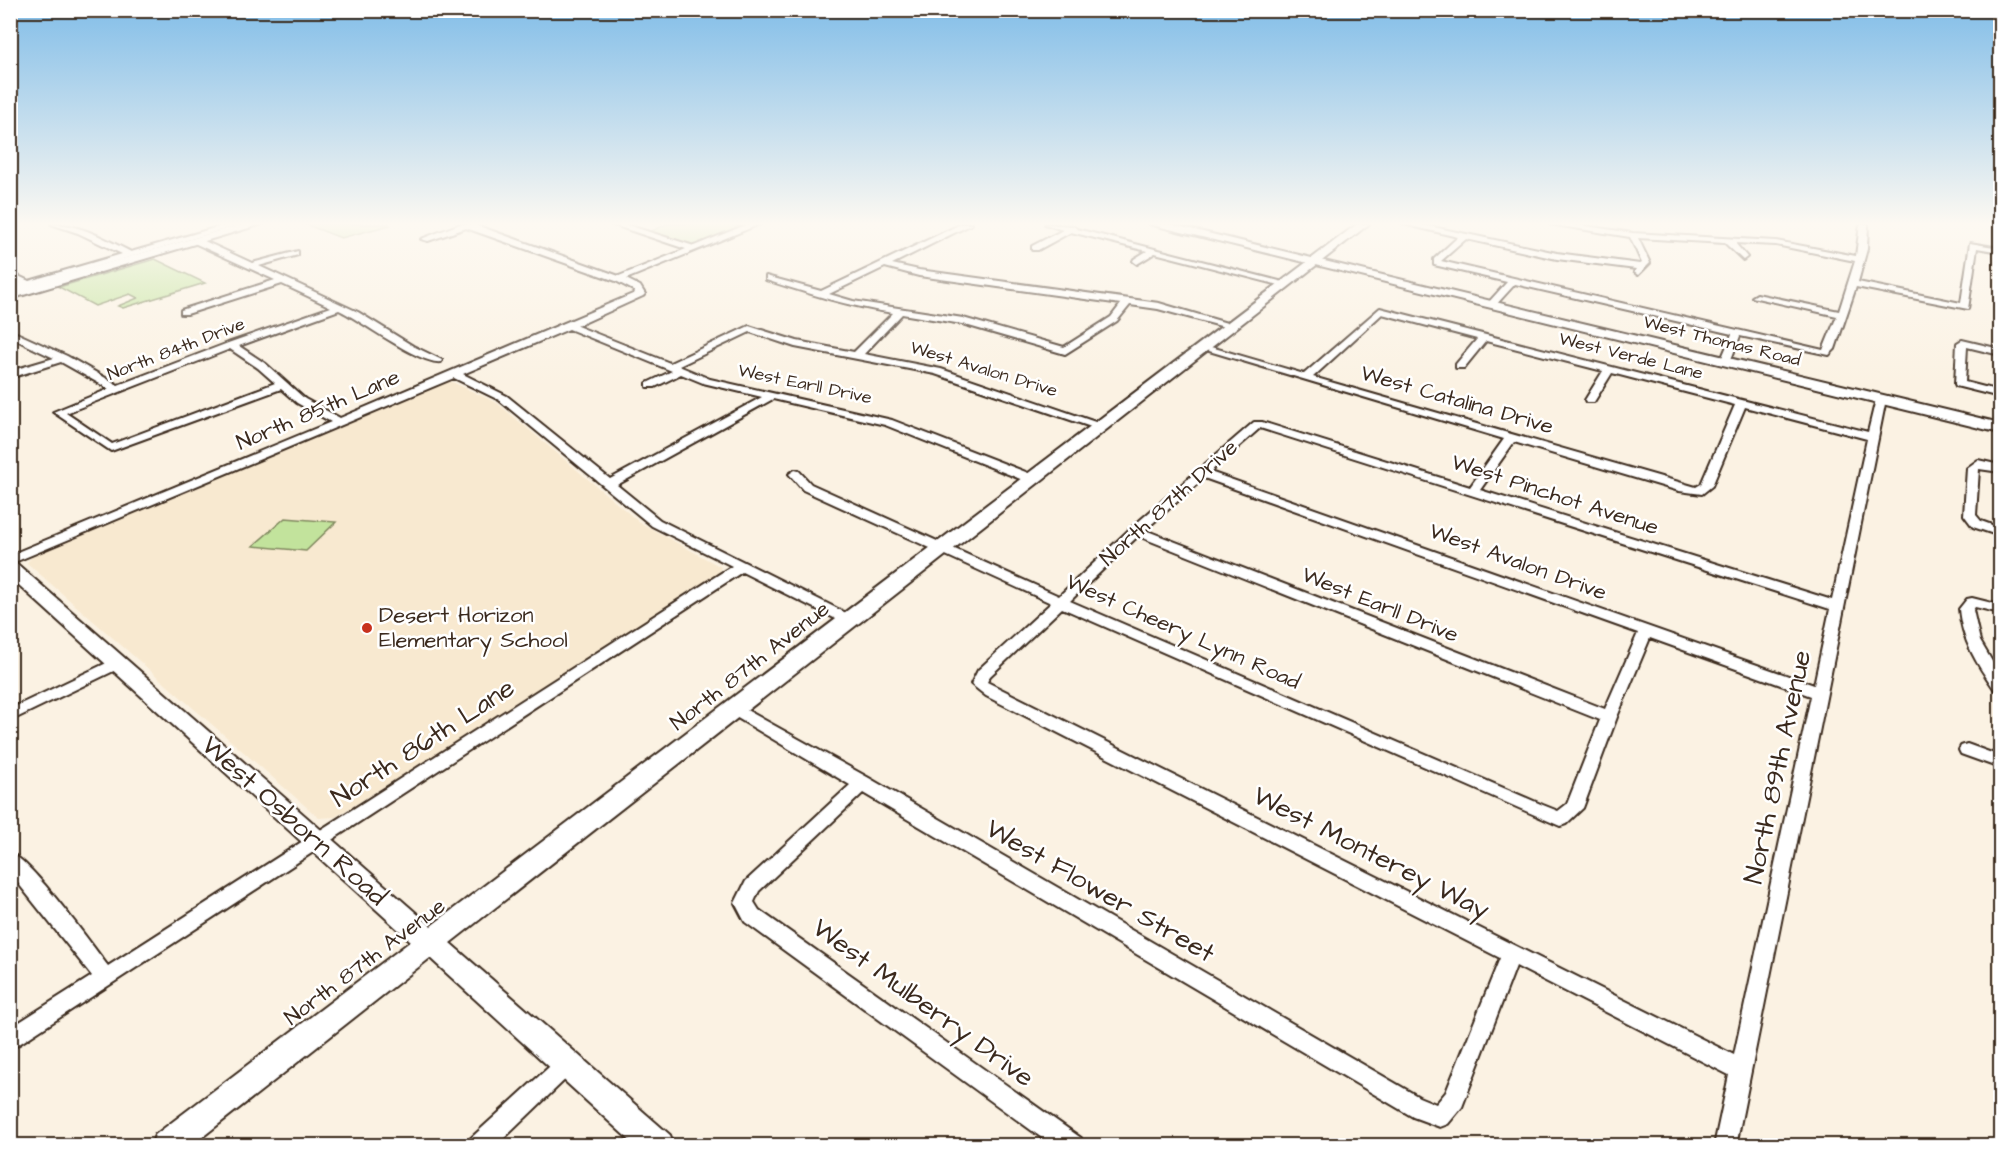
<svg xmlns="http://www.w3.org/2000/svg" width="2011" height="1156" font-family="'Architects Daughter',sans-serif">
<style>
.built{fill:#f8e9d0}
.green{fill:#c2e39c;stroke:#7e865d;stroke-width:1.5}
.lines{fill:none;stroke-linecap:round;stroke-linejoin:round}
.minor-casing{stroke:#3b2a1e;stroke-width:4}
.tertiary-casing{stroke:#3b2a1e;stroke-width:4}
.secondary-casing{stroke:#3b2a1e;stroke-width:4}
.minor{fill:#fff;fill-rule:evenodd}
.tertiary{fill:#fff;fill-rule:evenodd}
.secondary{fill:#fff;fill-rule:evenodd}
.poi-dot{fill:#c8321e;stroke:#fff;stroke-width:2}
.labels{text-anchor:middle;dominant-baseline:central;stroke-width:5;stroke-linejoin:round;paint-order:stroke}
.far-street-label{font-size:18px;fill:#3b2a1e;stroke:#fff}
.street-label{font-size:22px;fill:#3b2a1e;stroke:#fff}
.poi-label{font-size:22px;fill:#3b2a1e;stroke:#fff;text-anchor:start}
.near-street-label{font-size:27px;fill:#3b2a1e;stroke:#fff}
</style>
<rect width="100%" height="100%" fill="#fbf2e3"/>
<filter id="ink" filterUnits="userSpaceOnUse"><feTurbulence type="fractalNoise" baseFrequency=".0167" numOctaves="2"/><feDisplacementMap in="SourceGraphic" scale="12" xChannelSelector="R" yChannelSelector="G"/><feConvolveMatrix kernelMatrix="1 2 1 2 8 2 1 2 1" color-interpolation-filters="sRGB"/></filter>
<g filter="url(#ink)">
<!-- built -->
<polygon class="built" points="450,381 497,403 639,522 721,567 718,573 506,711 335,817 319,818 27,563 32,556"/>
<!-- green -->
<g class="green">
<polygon points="305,224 388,224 390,225 341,238"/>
<polygon points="667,224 737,224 745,227 695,246 649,232"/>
<polygon points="155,259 205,283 123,308 118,306 138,298 130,294 95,306 59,287"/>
<polygon points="285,518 336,522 306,551 253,546"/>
</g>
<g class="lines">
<defs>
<g id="minor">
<path d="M51,224c30,0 54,15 80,28l97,-28h14l-232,68v-6l10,-3 -10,-5v-6l19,9 93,-27 -44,-21z"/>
<path d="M460,224h13l146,52 67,-27 -75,-25h13l70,22 54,-22h12l-134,55 14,7 5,8 -2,2 -66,30 93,37 79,-37 48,15 57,11 39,-39c-46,-7 -83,-19 -127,-33v-4l55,15 140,-67h11l-80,40 27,6 240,33 78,23 -5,3 -74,-20 -28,-4 -13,16 -52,33 -103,-30 -60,-10 -38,40 77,15 163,56 2,2 -6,3 -165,-56 -140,-27 -45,-15 -71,34 31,13 182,41 144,56 2,3 -2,3h-8l-143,-57 -112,-26 -156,86 43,35 194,97 2,3 -7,5 -5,-2 -102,-51 -732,478v-22l82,-52 -82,-103v-20c20,6 82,92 98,113l624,-400 -80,-40 -153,-126 -45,-22 -444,186v-9l321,-133 -34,-19 -16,-14 -170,62 -58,-39 56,-23 -48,-27 -51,16v-7l44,-13 -44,-21v-7l57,26 51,29 110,-42 103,-36 -49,-23 -95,30h-6v-4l94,-30 -81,-37v-4h6l52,24 46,-12v4l-39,11 99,46 55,34 29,14 -1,2c-21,3 -79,-41 -102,-52l-100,36 27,18 39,35 35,19 295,-125 -2,-3 -17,-9 -150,-53 -38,13 -7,-2zM885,267l34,9 202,28 -10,13 -47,30 -101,-29 -110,-17 -24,-7zM569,329l103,42 -25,12v4h8l26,-13 22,9 59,14 -152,82 -103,-83 -44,-22zM230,349l28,19 17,15 -163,61 -46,-31z"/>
<polygon points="1045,224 1073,226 1077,229 1291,284 1287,287 1155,253 1137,264 1133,261 1134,259 1147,251 1071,232 1038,250 1032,250 1032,246 1063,230"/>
<path d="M1403,224h16l138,29 83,11 2,-1 -12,-26 -81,-13h23l61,9 143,8 80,15 4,-32h8l-1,25 -9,33 103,21 9,-60 30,5v4l-23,-4 -9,61 -112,-22 -21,62 -6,6 -89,-19 -10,26 -5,3 -5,-3 12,-28 -217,-50 -21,23h-6v-4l19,-21 -73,-17v-6l24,-22zM1638,238l87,5 18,17 4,-3 -12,-14 41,2 79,16 -16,50 -82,-17 -5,3 85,19 -14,34 -382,-89 25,-22 91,20 79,10 -2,3 4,3 12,-12z"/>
<path d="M1380,308l488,124 8,-33 5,-3 5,3 -150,747h-22l15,-71 -213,-109 -54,141 -14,17 -8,3 -27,-10 -550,-324 -104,98 -5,11 5,8 322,228 3,8h-31l-308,-224 -10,-19 11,-22 104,-96 -121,-72 -3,-4 3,-4 5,-2 135,75 550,319 17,7 10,-12 54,-134 -514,-262 -15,-12 7,-14 73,-67 -248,-113 -14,-16 6,-4 4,1 12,13 248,112 72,-68 123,-106h8l208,65 34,-48 -305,-91 5,-3 100,29zM1382,314l95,25 -21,25v4h8l22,-27 117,30 -18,29 1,2h8l18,-29 123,32 -34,79 -5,3 -383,-110zM1745,407l122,32 -35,161 -352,-110 34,-48 165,49 23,3 10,-8zM1260,428l570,181 -16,76 -604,-213zM1204,478l434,155 -33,76 -460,-179zM1138,536l462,184 -33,84 -9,7 -15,-6 -473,-204zM1062,608l498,218 6,-2 17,-16 34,-91 33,-79 161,58 -77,359 -747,-373 3,-6z"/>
<polygon points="1962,340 2000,349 2000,355 1967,347 1965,382 2000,391 2000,397 1956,386 1955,384 1957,343"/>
<polygon points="1978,460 2000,465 2000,472 1979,469 1976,515 1981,521 2000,528 2000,536 1973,527 1964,515 1967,468"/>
<path d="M1972,598l28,7v8l-25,-6 -2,3 7,31 20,34v16l-5,-1c-18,-26 -33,-49 -36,-81l8,-10z"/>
<polygon points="117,658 122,659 124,663 122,667 10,721 10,709"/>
<polygon points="1967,744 2000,756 2000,768 1961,754 1959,750 1961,746"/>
<polygon points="567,1054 574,1057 578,1064 574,1071 496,1146 468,1146 471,1138 560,1057"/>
</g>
<polygon id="tertiary" points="1357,224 1369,224 450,943 670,1135 674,1146 636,1146 430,958 191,1146 151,1146 155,1135 411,941 10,577 10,562 16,563 431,926"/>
<g id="secondary">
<polygon points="243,224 262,224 10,299 10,291"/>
<polygon points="1149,224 1170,224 2000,423 2000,433"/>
</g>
</defs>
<!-- minor casing -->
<use href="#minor" class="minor-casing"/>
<!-- tertiary casing -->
<use href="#tertiary" class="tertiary-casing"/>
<!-- secondary casing -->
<use href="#secondary" class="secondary-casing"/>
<!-- minor -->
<use href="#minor" class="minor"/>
<!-- tertiary -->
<use href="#tertiary" class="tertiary"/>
<!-- secondary -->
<use href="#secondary" class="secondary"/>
</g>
</g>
<!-- sky -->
<linearGradient id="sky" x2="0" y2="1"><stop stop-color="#81bde8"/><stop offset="0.58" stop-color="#fdf9f2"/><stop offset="1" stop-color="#fdf9f2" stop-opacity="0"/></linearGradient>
<rect width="2011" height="386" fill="url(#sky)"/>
<!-- markers -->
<circle class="poi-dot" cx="367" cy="628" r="6"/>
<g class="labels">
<!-- far-street labels -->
<g class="far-street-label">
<text transform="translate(1722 341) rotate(14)">West Thomas Road</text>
<text transform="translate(176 349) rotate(-21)">North 84th Drive</text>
<text transform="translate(1631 356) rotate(14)">West Verde Lane</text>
<text transform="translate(984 369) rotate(17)">West Avalon Drive</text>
<text transform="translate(805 384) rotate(12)">West Earll Drive</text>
</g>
<!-- street labels -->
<g class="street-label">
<text transform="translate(1457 400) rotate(16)">West Catalina Drive</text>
<text transform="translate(318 410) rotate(-23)">North 85th Lane</text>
<text transform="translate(1555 495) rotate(18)">West Pinchot Avenue</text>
<text transform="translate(1169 503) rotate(-42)">North 87th Drive</text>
<text transform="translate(1518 562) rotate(20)">West Avalon Drive</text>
<text transform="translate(1380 605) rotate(22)">West Earll Drive</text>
<text transform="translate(1183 632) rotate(24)">West Cheery Lynn Road</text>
<text transform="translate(750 666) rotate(-38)">North 87th Avenue</text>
<text transform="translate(365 962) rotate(-37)">North 87th Avenue</text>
</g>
<!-- poi labels -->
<g class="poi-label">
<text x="379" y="615">Desert Horizon<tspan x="379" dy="25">Elementary School</tspan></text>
</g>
<!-- near-street labels -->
<g class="near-street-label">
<text transform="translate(423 743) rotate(-33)">North 86th Lane</text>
<text transform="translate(1778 767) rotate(-78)">North 89th Avenue</text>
<text transform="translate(294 821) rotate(42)">West Osborn Road</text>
<text transform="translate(1371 853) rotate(27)">West Monterey Way</text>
<text transform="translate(1100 891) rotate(30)">West Flower Street</text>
<text transform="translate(923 1003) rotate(36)">West Mulberry Drive</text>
</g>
</g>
<!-- margin -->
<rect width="2011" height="1156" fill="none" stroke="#fff" stroke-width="36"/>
<rect x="18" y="18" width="1975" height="1120" fill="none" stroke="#3b2a1e" stroke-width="2" filter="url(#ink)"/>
</svg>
